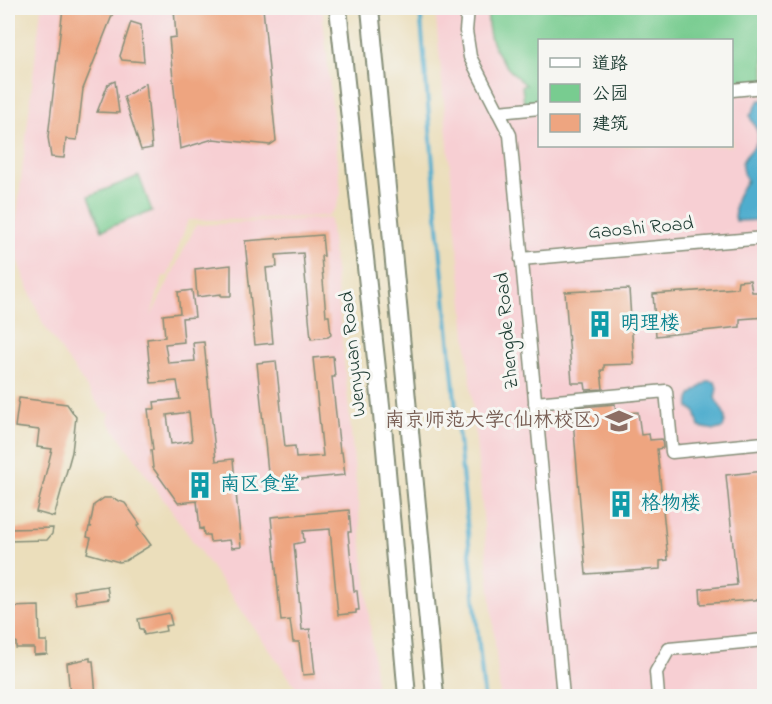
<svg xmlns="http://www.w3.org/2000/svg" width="772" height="704" font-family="'Indie Flower','LXGW WenKai TC',sans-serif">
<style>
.built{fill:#f7cfd3;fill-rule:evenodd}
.green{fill:#78cc90;stroke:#4c8462;stroke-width:1.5}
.water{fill:#50adce;stroke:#387581;stroke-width:1.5}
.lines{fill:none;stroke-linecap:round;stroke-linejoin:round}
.stream{stroke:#50adce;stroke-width:4}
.building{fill:#eea580;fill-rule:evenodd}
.street-casing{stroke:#858e78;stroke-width:15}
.secondary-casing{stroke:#858e78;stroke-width:20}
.street{stroke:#fff;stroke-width:12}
.secondary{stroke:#fff;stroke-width:16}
.labels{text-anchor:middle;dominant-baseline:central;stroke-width:6;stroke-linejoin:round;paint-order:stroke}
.street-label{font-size:20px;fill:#1f3d34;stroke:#f6f6f2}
.culture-label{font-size:20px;fill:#0d838f;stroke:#f6f6f2;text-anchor:start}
.education-label{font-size:20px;fill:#785e54;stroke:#f6f6f2;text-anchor:end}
</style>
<rect width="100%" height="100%" fill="#f6f6f2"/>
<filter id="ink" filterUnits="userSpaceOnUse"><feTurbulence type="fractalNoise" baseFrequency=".0167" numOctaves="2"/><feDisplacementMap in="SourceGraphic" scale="12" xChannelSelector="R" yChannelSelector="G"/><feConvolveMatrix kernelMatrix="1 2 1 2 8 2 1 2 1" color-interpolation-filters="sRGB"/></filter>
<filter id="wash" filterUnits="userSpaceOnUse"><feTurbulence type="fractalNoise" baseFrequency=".008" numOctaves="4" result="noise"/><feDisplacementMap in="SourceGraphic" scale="24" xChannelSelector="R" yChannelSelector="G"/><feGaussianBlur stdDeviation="1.35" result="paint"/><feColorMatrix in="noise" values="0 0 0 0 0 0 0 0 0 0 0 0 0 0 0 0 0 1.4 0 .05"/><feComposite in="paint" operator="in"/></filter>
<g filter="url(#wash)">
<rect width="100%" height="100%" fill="#ebdebb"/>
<!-- built -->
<g class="built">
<polygon points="41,8 322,8 341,193 337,205 334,210 327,216 249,220 188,220 168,276 163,276 151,316 196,225 330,218 377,696 302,696 108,421 110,412 106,413 102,410 43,324 20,268 14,240"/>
<path d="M435,8h329v688h-264zM540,40h192v106h-192z"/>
</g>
<!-- green -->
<g class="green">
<path d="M488,8h276v76l-32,3v-47h-192l-1,63 -15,1 -2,-18 4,-1c-26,-21 -41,-43 -38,-77z"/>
<polygon points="139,176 152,211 102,230 89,196"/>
</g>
<!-- water -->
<g class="water">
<path d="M759,100h5v120l-28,1c-4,-16 1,-27 11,-40 -15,-27 7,-24 11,-43 2,-8 -7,-15 -8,-22z"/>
<path d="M708,381l7,1 2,6 -2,10c6,12 14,16 8,30l-8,2 -16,-3 -4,-16 -6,-3c-3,-15 10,-18 19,-27z"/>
</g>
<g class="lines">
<!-- stream -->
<polyline class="stream" points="420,8 438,226 484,696"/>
</g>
<g id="blocks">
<!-- building -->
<g class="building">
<polygon points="63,8 115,8 83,89 77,140 66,139 64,158 51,157 48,137"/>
<polygon points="174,8 263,8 276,141 270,145 213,139 180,149 169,38 176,37"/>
<polygon points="131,22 141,25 144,62 122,60 120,56"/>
<polygon points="115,81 119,113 97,112 108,84"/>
<polygon points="146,83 152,148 141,150 124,97"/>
<polygon points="322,235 324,256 321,256 326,316 329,316 331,335 328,337 311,339 303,253 276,255 277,267 266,268 273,343 255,345 245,241"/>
<polygon points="231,265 231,296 221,296 221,294 197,297 195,269"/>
<polygon points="750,280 752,292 765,292 765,317 740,319 740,327 656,336 653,294 737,288 738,281"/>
<polygon points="629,289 634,364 604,365 604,370 601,370 603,389 586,390 585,383 572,383 565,292"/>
<path d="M192,290l3,27 -13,1 2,24 -19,2 3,19 27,-2 -2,-18 11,-1 12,119 17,-2 8,88 -9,1 -2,-8 -20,2 -1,-7h-5l-1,-7 -3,1 -3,-28 -19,2 -25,-35 -2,-18h2l-5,-41h7l-1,-7 26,-3 -3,-18 -26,2 -4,-44 18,-2 -2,-22 17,-2 -2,-21zM189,412l3,29 -21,3 -4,-29z"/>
<polygon points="333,356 335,377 332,377 340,452 342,452 345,475 269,482 257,363 276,361 285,447 295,446 296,458 323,456 313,358"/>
<polygon points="19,398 67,404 76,417 72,452 54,517 36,512 52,449 37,447 39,430 15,427"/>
<polygon points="615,404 616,414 638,412 641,435 649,434 650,440 662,439 663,448 657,449 668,560 660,561 660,569 586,574 572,408"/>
<polygon points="765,471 765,599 701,604 700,589 737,585 726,475"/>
<polygon points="104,498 112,498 125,503 140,524 137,526 151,545 125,561 119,562 87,553 91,538 87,537 89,527 92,527 90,526 94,505"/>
<polygon points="349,510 351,532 348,532 354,591 357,591 359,610 356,610 356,613 338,615 330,529 303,531 304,542 294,544 302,630 310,629 315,674 303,675 299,642 293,642 290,620 281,621 271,517"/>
<polygon points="53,528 52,534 47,540 8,541 8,529"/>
<polygon points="107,586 109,599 76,604 74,591"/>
<polygon points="39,606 40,641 47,641 47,654 34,655 34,648 16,648 16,642 13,642 13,619 8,620 8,607"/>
<polygon points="169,613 172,625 165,626 166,631 144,635 143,629 140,629 138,619"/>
<polygon points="90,658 90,661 93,661 96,696 70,696 67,663"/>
</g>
</g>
</g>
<g filter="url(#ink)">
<use href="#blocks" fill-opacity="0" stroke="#858e78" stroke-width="1.5"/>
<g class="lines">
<defs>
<g id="street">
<polyline points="468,8 466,31 470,57 510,135 563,696"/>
<polyline points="732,90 764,87"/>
<polyline points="498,112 540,108"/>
<polyline points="521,259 764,238"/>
<polyline points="535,403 666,391 672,452 764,443"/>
<polyline points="658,696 656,672 669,649 764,640"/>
</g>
<g id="secondary">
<polyline points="338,8 382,415 407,696"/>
<polyline points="370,8 435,696"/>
</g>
</defs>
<!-- street casing -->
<use href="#street" class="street-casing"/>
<!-- secondary casing -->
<use href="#secondary" class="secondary-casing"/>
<!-- street -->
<use href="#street" class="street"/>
<!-- secondary -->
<use href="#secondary" class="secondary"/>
</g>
</g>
<!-- icons -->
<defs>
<symbol id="building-bare" viewBox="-9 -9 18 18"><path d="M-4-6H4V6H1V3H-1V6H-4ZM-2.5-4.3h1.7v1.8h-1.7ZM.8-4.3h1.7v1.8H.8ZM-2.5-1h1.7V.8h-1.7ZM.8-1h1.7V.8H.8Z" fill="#0f9aa8" stroke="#f6f6f2" stroke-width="2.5" paint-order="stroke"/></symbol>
<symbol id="university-bare" viewBox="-9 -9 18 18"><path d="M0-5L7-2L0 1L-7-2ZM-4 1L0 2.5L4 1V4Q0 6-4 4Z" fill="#8d6e63" stroke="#f6f6f2" stroke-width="2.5" paint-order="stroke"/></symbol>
</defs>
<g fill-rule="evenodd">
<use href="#building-bare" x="581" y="305" width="38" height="38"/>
<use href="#university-bare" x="600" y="402" width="38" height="38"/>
<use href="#building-bare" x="181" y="466" width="38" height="38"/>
<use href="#building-bare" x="602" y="485" width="38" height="38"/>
</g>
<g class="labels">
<!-- street labels -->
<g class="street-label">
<text transform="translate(641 229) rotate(-5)">Gaoshi Road</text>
<text transform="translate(508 331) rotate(-95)">Zhengde Road</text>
<text transform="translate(354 354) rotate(-96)">Wenyuan Road</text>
</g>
<!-- culture labels -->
<g class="culture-label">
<text x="620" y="324">明理楼</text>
<text x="220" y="485">南区食堂</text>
<text x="641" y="504">格物楼</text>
</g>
<!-- education labels -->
<g class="education-label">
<text x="599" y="421">南京师范大学(仙林校区)</text>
</g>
</g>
<!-- margin -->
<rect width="772" height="704" fill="none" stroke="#f6f6f2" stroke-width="30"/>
<!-- legend -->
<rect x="538" y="39" width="195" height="108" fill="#f6f6f2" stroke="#a0aca6" stroke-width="1.5"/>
<rect x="550" y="58" width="30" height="9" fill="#ffffff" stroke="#a0aca6" stroke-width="1.5"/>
<text x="592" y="69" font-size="18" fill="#1f3d34">道路</text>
<rect x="550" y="84" width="30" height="18" fill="#78cc90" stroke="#a0aca6" stroke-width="1.5"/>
<text x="592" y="99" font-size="18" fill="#1f3d34">公园</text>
<rect x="550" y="114" width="30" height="18" fill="#eea580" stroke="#a0aca6" stroke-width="1.5"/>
<text x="592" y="129" font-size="18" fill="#1f3d34">建筑</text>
</svg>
